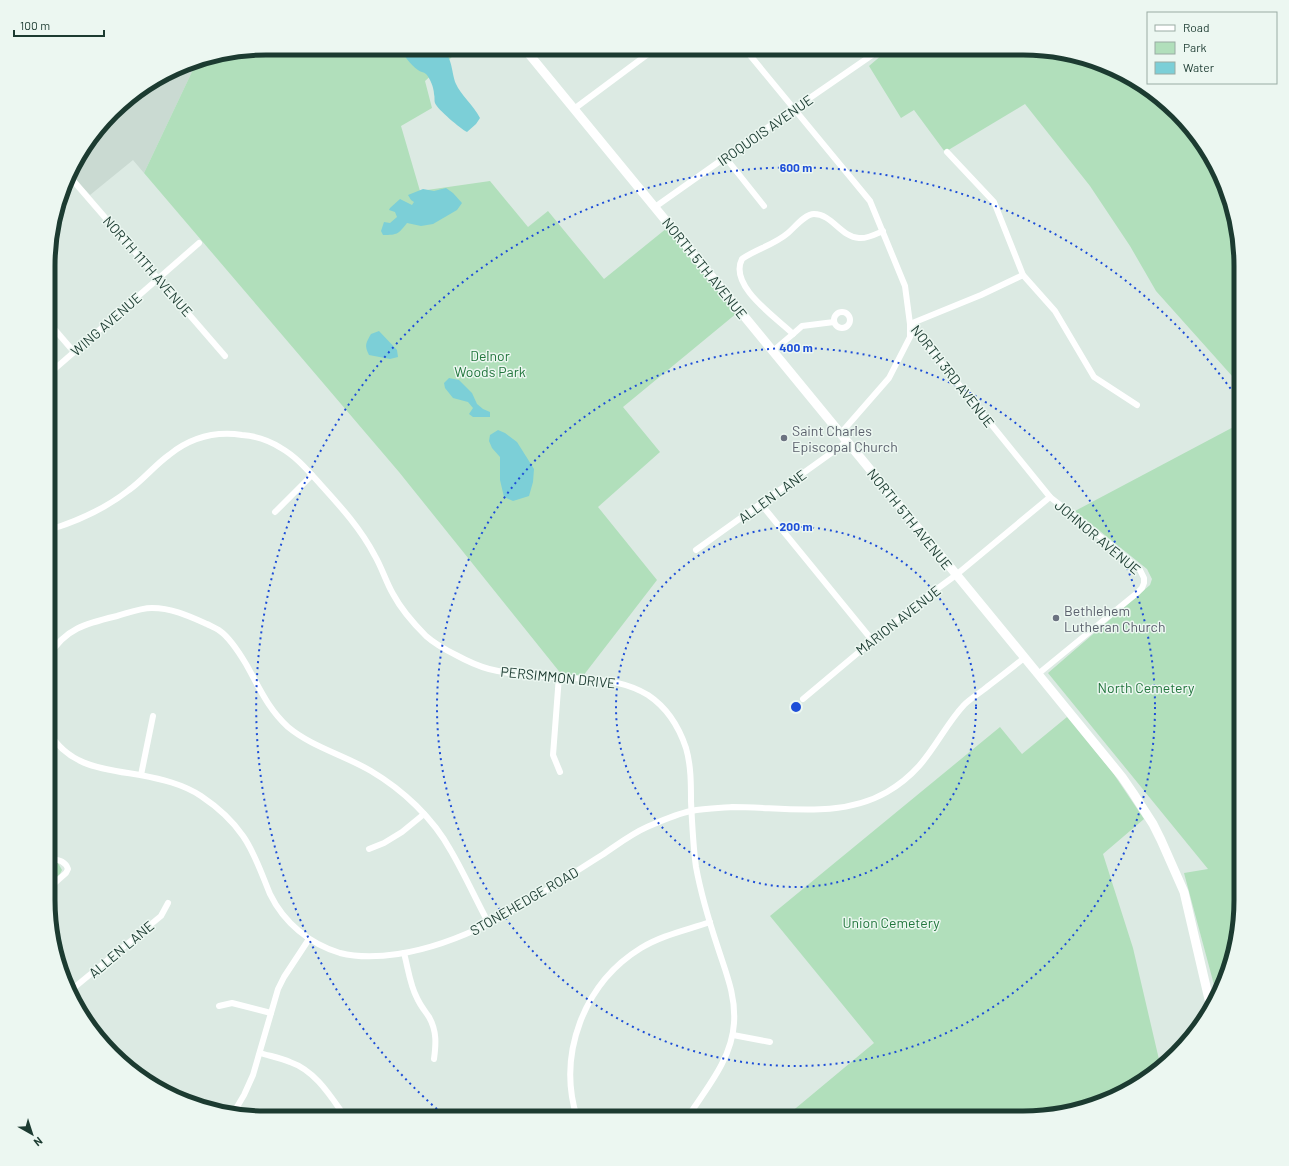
<svg xmlns="http://www.w3.org/2000/svg" width="1289" height="1166" font-family="Barlow,sans-serif">
<style>
.built{fill:#cadad2}
.green{fill:#b1dfbb}
.water{fill:#7ccfd7}
.lines{fill:none;stroke-linecap:round;stroke-linejoin:round}
.minor{stroke:#fff;stroke-width:6}
.secondary{stroke:#fff;stroke-width:9}
.ring{fill:none;stroke:#1d4ed8;stroke-width:2;stroke-dasharray:2 4}
.worship-dot{fill:#6b7280;stroke:#ecf7f1;stroke-width:1.5}
.labels{text-anchor:middle;dominant-baseline:central;stroke-width:3;stroke-linejoin:round;paint-order:stroke}
.street-label{font-size:14px;fill:#1c3b31;stroke:#ecf7f1}
.park-label{font-size:14px;fill:#22763d;stroke:#ecf7f1}
.worship-label{font-size:14px;fill:#5b616d;stroke:#ecf7f1;text-anchor:start}
.rim{fill:none;stroke:#1c3b31;stroke-width:5}
.centre{fill:#1d4ed8;stroke:#ecf7f1;stroke-width:2}
.ring-label{font-size:12px;text-anchor:middle;font-weight:bold;fill:#1d4ed8;stroke:#ecf7f1;stroke-width:3;stroke-linejoin:round;paint-order:stroke}
</style>
<rect width="100%" height="100%" fill="#dceae3"/>
<!-- built -->
<polygon class="built" points="198,59 144,173 133,160 90,195 71,174 77,157 123,102"/>
<!-- green -->
<g class="green">
<polygon points="266,48 462,48 425,81 432,108 401,126 420,191 490,181 528,227 548,211 604,279 667,228 737,313 623,407 660,452 598,507 657,580 583,676 562,675 399,472 144,173 198,59"/>
<polygon points="890,48 1037,48 1120,71 1187,122 1224,182 1241,252 1241,386 1156,291 1130,246 1090,186 1025,104 945,152 914,110 901,118 869,66"/>
<polygon points="1241,423 1241,899 1224,984 1217,996 1184,873 1208,869 1048,673 1150,585 1152,579 1147,569 1075,511"/>
<polygon points="1067,717 1113,773 1144,819 1103,854 1133,948 1161,1068 1107,1101 1037,1118 784,1118 874,1043 770,916 1000,727 1022,754"/>
<polygon points="49,862 58,863 62,870 60,874 49,884"/>
</g>
<!-- water -->
<g class="water">
<path d="M400,48h39c14,6 12,24 17,36 4,10 18,22 24,34l-4,6 -9,8c-6,-3 -30,-23 -32,-29 -1,-2 0,-6 -1,-9 0,-6 -4,-16 -8,-20 -2,-2 -6,-2 -8,-4 -7,-5 -15,-15 -18,-22z"/>
<path d="M446,188l7,5 9,10 -5,7 -24,14 -12,2 -14,-3c-9,11 -9,12 -24,12l-2,-4 3,-9 6,1 7,-6 -2,-5 -6,-2 1,-2 10,-9 12,6 2,-3 -3,-2 -3,-5 15,-6 11,2z"/>
<path d="M379,331l18,19 1,7 -8,2 -21,-4c-5,-10 -3,-12 2,-21z"/>
<polygon points="449,378 459,380 472,393 477,404 483,409 490,412 490,417 473,417 469,414 473,408 468,402 453,398 445,388 444,383"/>
<polygon points="498,430 505,433 517,442 534,469 533,482 529,496 513,501 504,497 500,480 500,457 492,448 489,441 490,435"/>
</g>
<g class="lines">
<!-- minor -->
<g class="minor">
<polyline points="744,48 870,201 905,286 910,324 1050,497 1111,545 1140,570 1144,578 1144,583 1142,588 1137,593 1038,674"/>
<polyline points="574,109 656,48"/>
<polyline points="947,152 994,202 1023,275 1055,311 1094,377 1137,405"/>
<polyline points="725,157 764,206"/>
<polyline points="70,177 225,356"/>
<polyline points="655,207 788,113 875,53 873,48"/>
<circle cx="842" cy="320" r="8"/>
<polyline points="50,324 74,352"/>
<polyline points="793,334 802,326 834,322"/>
<path d="M773,351l20,-17c-16,-16 -65,-48 -51,-75 14,-10 32,-14 46,-26 7,-6 17,-19 26,-19 18,0 27,23 45,24 8,1 17,-4 24,-7"/>
<polyline points="50,373 199,243"/>
<polyline points="841,433 889,378 910,337 910,324 981,295 1023,275"/>
<polyline points="761,504 872,640"/>
<polyline points="275,512 312,475"/>
<path d="M49,530c29,-9 56,-21 80,-40 14,-10 26,-25 40,-35 21,-17 46,-24 73,-20 14,1 28,6 39,13 16,9 28,24 40,37 20,22 40,44 54,71 7,12 11,26 18,38 8,15 21,30 33,42 9,8 20,14 30,19 11,6 22,11 33,14 31,8 64,7 96,10 22,1 43,4 63,16 18,12 31,32 38,53 5,17 5,36 5,53 1,22 2,44 5,66 5,27 13,54 22,81 8,25 18,48 16,75 -2,36 -28,66 -47,95"/>
<polyline points="696,550 848,441"/>
<path d="M49,656c16,-28 39,-33 68,-40 11,-3 23,-8 35,-8 20,0 37,8 55,16 4,2 9,4 13,7 10,7 20,23 26,33 13,23 22,45 42,63 24,20 56,28 83,44 32,19 62,47 80,80 14,24 25,49 38,73"/>
<polyline points="559,676 553,755 560,772"/>
<polyline points="803,699 915,605 956,575 1050,497"/>
<path d="M49,732c20,35 55,37 91,43 21,4 43,9 61,21 15,10 31,24 42,40 12,17 19,39 27,58 14,29 40,50 70,59 20,5 38,4 58,1 77,-12 140,-59 204,-99 15,-10 29,-21 45,-28 14,-6 29,-13 44,-16 13,-3 28,-3 41,-4 52,0 108,12 155,-15 12,-7 23,-16 32,-26 17,-19 28,-43 45,-61 7,-7 16,-12 23,-18 13,-10 25,-19 37,-29"/>
<polyline points="141,775 153,716"/>
<polyline points="369,849 384,843 402,832 424,814"/>
<path d="M49,888l17,-15 2,-4c-3,-9 -11,-9 -19,-11"/>
<path d="M404,953c4,15 6,32 13,45 3,7 8,13 12,19 8,14 7,27 5,42"/>
<polyline points="70,991 161,916 168,903"/>
<polyline points="219,1006 232,1003 271,1013"/>
<polyline points="733,1035 770,1042"/>
<path d="M260,1053c10,3 21,5 30,9 26,9 41,35 56,56"/>
<polyline points="145,1076 155,1080 160,1088"/>
<polyline points="234,1112 244,1095 253,1075 278,989 284,977 309,939"/>
<path d="M577,1118c-20,-64 7,-135 64,-170 21,-13 46,-18 69,-26"/>
</g>
<!-- secondary -->
<polyline class="secondary" points="524,48 1038,674 1122,777 1133,793 1153,824 1161,840 1184,892 1211,1008"/>
</g>
<!-- distance rings -->
<g class="ring">
<circle cx="796" cy="707" r="180"/>
<circle cx="796" cy="707" r="359"/>
<path d="M446 1117A539 539 0 1 1 1240 402"/>
</g>
<!-- markers -->
<g class="worship-dot">
<circle cx="784" cy="438" r="4"/>
<circle cx="1056" cy="618" r="4"/>
</g>
<g class="labels">
<!-- street labels -->
<g class="street-label">
<text transform="translate(765 130) rotate(-35)">IROQUOIS AVENUE</text>
<text transform="translate(148 266) rotate(49)">NORTH 11TH AVENUE</text>
<text transform="translate(705 268) rotate(51)">NORTH 5TH AVENUE</text>
<text transform="translate(106 324) rotate(-41)">WING AVENUE</text>
<text transform="translate(953 376) rotate(52)">NORTH 3RD AVENUE</text>
<text transform="translate(772 496) rotate(-36)">ALLEN LANE</text>
<text transform="translate(910 519) rotate(51)">NORTH 5TH AVENUE</text>
<text transform="translate(1098 537) rotate(40)">JOHNOR AVENUE</text>
<text transform="translate(898 620) rotate(-38)">MARION AVENUE</text>
<text transform="translate(558 677) rotate(6)">PERSIMMON DRIVE</text>
<text transform="translate(524 901) rotate(-30)">STONEHEDGE ROAD</text>
<text transform="translate(121 949) rotate(-40)">ALLEN LANE</text>
</g>
<!-- park labels -->
<g class="park-label">
<text x="490" y="355">Delnor<tspan x="490" dy="16">Woods Park</tspan></text>
<text x="1146" y="687">North Cemetery</text>
<text x="891" y="922">Union Cemetery</text>
</g>
<!-- worship labels -->
<g class="worship-label">
<text x="792" y="430">Saint Charles<tspan x="792" dy="16">Episcopal Church</tspan></text>
<text x="1064" y="610">Bethlehem<tspan x="1064" dy="16">Lutheran Church</tspan></text>
</g>
</g>
<!-- crop -->
<path d="M0 0H1289V1166H0ZM266 55H1023A211 211 0 0 1 1234 266V900A211 211 0 0 1 1023 1111H266A211 211 0 0 1 55 900V266A211 211 0 0 1 266 55Z" fill="#ecf7f1" fill-rule="evenodd"/>
<path class="rim" d="M266 55H1023A211 211 0 0 1 1234 266V900A211 211 0 0 1 1023 1111H266A211 211 0 0 1 55 900V266A211 211 0 0 1 266 55Z"/>
<circle cx="796" cy="707" r="6" class="centre"/>
<g class="ring-label">
<text x="796" y="172">600 m</text>
<text x="796" y="352">400 m</text>
<text x="796" y="531">200 m</text>
</g>
<!-- legend -->
<rect x="1147" y="12" width="130" height="72" fill="#ecf7f1" stroke="#99aca4"/>
<rect x="1155" y="25" width="20" height="6" fill="#ffffff" stroke="#99aca4"/>
<text x="1183" y="32" font-size="12" fill="#1c3b31">Road</text>
<rect x="1155" y="42" width="20" height="12" fill="#b1dfbb" stroke="#99aca4"/>
<text x="1183" y="52" font-size="12" fill="#1c3b31">Park</text>
<rect x="1155" y="62" width="20" height="12" fill="#7ccfd7" stroke="#99aca4"/>
<text x="1183" y="72" font-size="12" fill="#1c3b31">Water</text>
<!-- north arrow -->
<g transform="translate(32 1134) rotate(141)" stroke="#ecf7f1" stroke-width="3" paint-order="stroke">
<path d="M0-3L7 15L0 10L-7 15Z" fill="#1c3b31"/>
<text y="-6" font-size="11" font-weight="bold" text-anchor="middle" fill="#1c3b31">N</text>
</g>
<!-- scale -->
<path d="M14 30v6h90v-6" fill="none" stroke="#1c3b31" stroke-width="2"/>
<text x="20" y="30" font-size="12" fill="#1c3b31" stroke="#ecf7f1" stroke-width="3" paint-order="stroke">100 m</text>
</svg>
